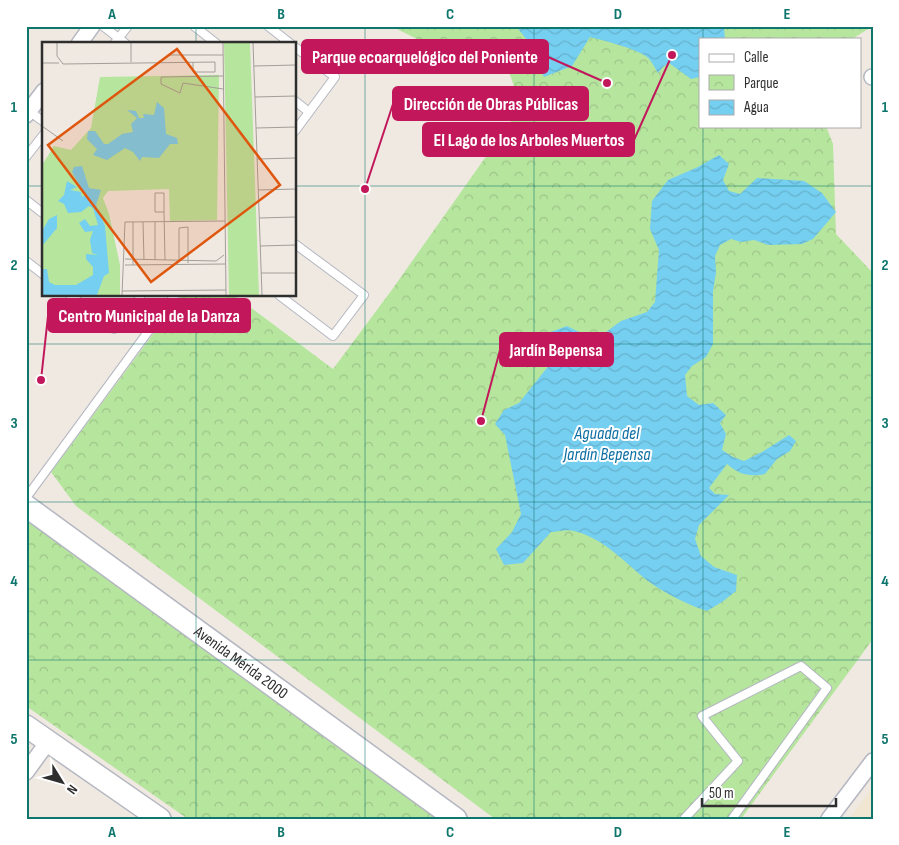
<svg xmlns="http://www.w3.org/2000/svg" width="899" height="845" font-family="'Sofia Sans Condensed',sans-serif">
<style>
.education{fill:#f0e6d1}
.park{fill:url(#park-crowns)}
.water{fill:url(#water-waves)}
.lines{fill:none;stroke-linecap:round;stroke-linejoin:round}
.lane-casing{stroke:#b4b7c1;stroke-width:10}
.street-casing{stroke:#b4b7c1;stroke-width:18}
.secondary-casing{stroke:#b4b7c1;stroke-width:24}
.lane{stroke:#fff;stroke-width:8}
.street{stroke:#fff;stroke-width:15}
.secondary{stroke:#fff;stroke-width:21}
.grid{fill:none;stroke:#0f766e;stroke-width:1;stroke-opacity:0.55}
.labels{text-anchor:middle;dominant-baseline:central;stroke-width:4;stroke-linejoin:round;paint-order:stroke}
.street-label{font-size:16px;fill:#2e2e2e;stroke:#fff}
.water-label{font-size:18px;font-style:italic;fill:#0d6fa3;stroke:#fff}
.inset-road{fill:none;stroke:#a29e99;stroke-width:1}
.view{fill:#df570e;fill-opacity:0.15;stroke:#df570e;stroke-width:2.5}
.inset-edge{fill:none;stroke:#2e2e2e;stroke-width:2.5}
.leader{fill:none;stroke:#c2185b;stroke-width:2}
.callout-dot{fill:#c2185b;stroke:#fff;stroke-width:2}
.callout{fill:#c2185b;stroke:#c2185b;stroke-width:2}
.callout-label{font-size:18px;text-anchor:middle;font-weight:bold;fill:#fff}
.neatline{fill:none;stroke:#0f766e;stroke-width:2}
.grid-label{font-size:16px;text-anchor:middle;font-weight:bold;fill:#0f766e}
</style>
<defs>
<pattern id="park-crowns" width="20" height="18" patternUnits="userSpaceOnUse" patternTransform="scale(1.25)"><rect width="20" height="18" fill="#b6e59e"/><path d="M2 6a3 3 0 1 1 6 0M12 15a3 3 0 1 1 6 0" fill="none" stroke="#9dc588"/></pattern>
<pattern id="water-waves" width="16" height="10" patternUnits="userSpaceOnUse" patternTransform="scale(1.25)"><rect width="16" height="10" fill="#75cff0"/><path d="M0 5q4-4 8 0t8 0" fill="none" stroke="#66b2ce"/></pattern>
</defs>
<rect width="100%" height="100%" fill="#efe9e1"/>
<!-- education -->
<polygon class="education" points="873,787 873,819 849,819"/>
<!-- park -->
<g class="park">
<polygon points="391,26 873,26 852,39 700,39 700,126 826,126 833,144 836,234 873,273 873,639 741,819 495,819 76,506 51,472 182,295 234,295 333,369 391,291 521,107 505,60 419,40"/>
<polygon points="26,520 442,819 188,819 26,706"/>
</g>
<!-- water -->
<g class="water">
<path d="M516,26h207l1,2 1,11h-25v38l-9,2 -22,-16 -6,4 -5,6c-3,-5 -7,-13 -11,-16 -12,-9 -42,-16 -57,-20l-18,29 -28,11 -18,-38z"/>
<path d="M719,155l10,9 -6,16 6,11 11,3 17,-16 47,3 18,12 14,19 -23,27 -11,5 -34,1 -14,-5 -13,2 -10,-3 -11,6 -5,11 1,17 -3,18v53l-7,13 -14,9 -7,9 2,21 12,9 14,-2 13,12 -6,8 6,11 -4,16 11,7 11,4 18,-9 27,-17 7,6 -6,10 -13,8 -12,15c-16,3 -25,1 -38,-10l-18,24 6,6 14,1 -30,30 -4,14 6,17 13,11 23,8 -1,16 -14,11 -15,9c-21,-7 -41,-17 -59,-30 -23,-18 -44,-43 -74,-50 -7,-2 -16,1 -23,1l-28,31 -19,2 -8,-16 16,-17 9,-18 -16,-79 -10,-11 9,-14 15,-7 35,-44 -9,-25 22,-8 18,9h17l19,-14 26,-9 8,-10 4,-52 -9,-21 2,-28 16,-21 30,-13z"/>
</g>
<g class="lines">
<defs>
<g id="lane">
<polyline points="103,26 126,44"/>
<polyline points="194,26 217,44"/>
<polyline points="268,26 291,44"/>
<polyline points="114,44 128,26"/>
<polyline points="295,47 335,77 295,131"/>
<polyline points="295,101 309,112"/>
<polyline points="29,111 44,122"/>
<polyline points="26,157 44,134"/>
<polyline points="26,200 44,214"/>
<polyline points="26,261 44,275"/>
<polyline points="70,295 114,329 140,298 139,295"/>
<polyline points="279,295 333,336 364,295 295,244"/>
<polyline points="26,498 175,295"/>
<polyline points="684,819 738,761 702,716 801,666 827,688 732,819"/>
</g>
<g id="street">
<polyline points="79,44 92,26"/>
<polyline points="872,77 873,77"/>
<polyline points="26,115 44,91"/>
<polyline points="26,772 42,750 47,740"/>
<polyline points="829,819 873,761"/>
</g>
<g id="secondary">
<path id="s1" d="M26,506l430,313"/>
<polyline points="26,726 160,819"/>
</g>
</defs>
<!-- lane casing -->
<use href="#lane" class="lane-casing"/>
<!-- street casing -->
<use href="#street" class="street-casing"/>
<!-- secondary casing -->
<use href="#secondary" class="secondary-casing"/>
<!-- lane -->
<use href="#lane" class="lane"/>
<!-- street -->
<use href="#street" class="street"/>
<!-- secondary -->
<use href="#secondary" class="secondary"/>
</g>
<!-- grid -->
<path class="grid" d="M196,26v18M365,26v793M534,26v793M703,26v13M703,126v693M26,186h18M295,186h578M196,295v524M26,344h847M26,502h847M26,660h847"/>
<g class="labels">
<!-- street labels -->
<g class="street-label">
<text stroke="none"><textPath href="#s1" startOffset="266">Avenida Mérida 2000</textPath></text>
</g>
<!-- water labels -->
<g class="water-label">
<text x="607" y="433">Aguada del<tspan x="607" dy="21">Jardín Bepensa</tspan></text>
</g>
</g>
<!-- overview -->
<g transform="translate(42 42)">
<rect width="254" height="254" fill="#efe9e1"/>
<path d="M182,1h26l9,252h-30zM177,33l-2,145 -47,1 -1,-32 -61,2 -5,7 6,16 11,51v30h-78v-130l12,-19 17,4 20,-22 9,-51z" fill="#b6e59e"/>
<path d="M115,60l7,6 2,26 11,4 1,6h-8l-11,14 -17,-1 -2,4 -7,-9 -8,-4 -18,12 -14,-5 4,-6 -10,-10 1,-8h7l9,13h4l14,-10 11,-2 -2,-8 6,-6 -10,-8 9,1 3,7h5l-1,-4 11,1zM40,124l7,22 12,2 -5,15 9,21 4,47 -5,3 -7,19h-55l1,-26h4l2,13 6,3h21l17,-10v-8l-7,-8v-5l12,1 -6,-2 -2,-13 3,-9 -8,1 -6,-9 6,-4 5,7 8,-1 -5,-17 -4,-2 -8,6 -13,1 -4,-9 -6,-3 6,-6 3,-14 10,6 -7,3 11,2 1,5 3,-2 -13,-23 2,-5zM15,173v13l-15,18v-15l7,-12z" fill="#75cff0"/>
<path class="inset-road" d="M15,1v13l6,8 152,-2v10h-22v-10M89,1v19M181,1l3,252M211,1l9,252M127,13h54M0,21h17M212,24l42,-1M181,34l-62,1v7l19,9 3,-10 40,6M213,55l41,-1M0,84l21,15M214,86l40,-1M215,117l39,-1M216,148l38,-1M113,151h9v19h-9zM122,170l1,48M217,176l37,-1M91,180v43M101,180l1,38M113,180v38M218,204l36,-1M83,217l91,2 8,-6M137,218v-32l9,-1v36M83,223l101,-1M219,231h35M80,249l104,-1M80,253l3,-73 100,-1"/>
<path class="view" d="M135,7l103,136 -129,97 -103,-137z"/>
<rect width="254" height="254" class="inset-edge"/>
</g>
<!-- callouts -->
<path class="leader" d="M607 83L548 57M365 189L393 104M672 55L634 140M41 380L48 316M481 421L500 350"/>
<g class="callout-dot">
<circle cx="607" cy="83" r="5"/>
<circle cx="365" cy="189" r="5"/>
<circle cx="672" cy="55" r="5"/>
<circle cx="41" cy="380" r="5"/>
<circle cx="481" cy="421" r="5"/>
</g>
<g class="callout">
<rect x="302" y="40" width="246" height="33" rx="5"/>
<rect x="393" y="87" width="195" height="33" rx="5"/>
<rect x="423" y="123" width="211" height="33" rx="5"/>
<rect x="48" y="299" width="202" height="33" rx="5"/>
<rect x="500" y="333" width="113" height="33" rx="5"/>
</g>
<g class="callout-label">
<text x="425" y="63">Parque ecoarquelógico del Poniente</text>
<text x="491" y="110">Dirección de Obras Públicas</text>
<text x="529" y="146">El Lago de los Arboles Muertos</text>
<text x="149" y="322">Centro Municipal de la Danza</text>
<text x="556" y="356">Jardín Bepensa</text>
</g>
<!-- border -->
<rect width="899" height="845" fill="none" stroke="#ffffff" stroke-width="55"/>
<!-- legend -->
<rect x="699" y="38" width="162" height="90" fill="#ffffff" stroke="#ababab"/>
<rect x="709" y="54" width="25" height="8" fill="#ffffff" stroke="#ababab"/>
<text x="744" y="62" font-size="15" fill="#2e2e2e">Calle</text>
<rect x="709" y="75" width="25" height="15" fill="url(#park-crowns)" stroke="#ababab"/>
<text x="744" y="88" font-size="15" fill="#2e2e2e">Parque</text>
<rect x="709" y="100" width="25" height="15" fill="url(#water-waves)" stroke="#ababab"/>
<text x="744" y="112" font-size="15" fill="#2e2e2e">Agua</text>
<!-- north arrow -->
<g transform="translate(62 782) rotate(127)" stroke="#ffffff" stroke-width="4" paint-order="stroke">
<path d="M0-4L9 19L0 12L-9 19Z" fill="#2e2e2e"/>
<text y="-8" font-size="14" font-weight="bold" text-anchor="middle" fill="#2e2e2e">N</text>
</g>
<!-- scale -->
<path d="M702 798v8h134v-8" fill="none" stroke="#2e2e2e" stroke-width="2.5"/>
<text x="709" y="798" font-size="15" fill="#2e2e2e" stroke="#ffffff" stroke-width="4" paint-order="stroke">50 m</text>
<rect x="28" y="28" width="844" height="790" class="neatline"/>
<g class="grid-label">
<text x="112" y="19">A</text>
<text x="281" y="19">B</text>
<text x="450" y="19">C</text>
<text x="618" y="19">D</text>
<text x="787" y="19">E</text>
<text x="14" y="112">1</text>
<text x="885" y="112">1</text>
<text x="14" y="270">2</text>
<text x="885" y="270">2</text>
<text x="14" y="428">3</text>
<text x="885" y="428">3</text>
<text x="14" y="586">4</text>
<text x="885" y="586">4</text>
<text x="14" y="744">5</text>
<text x="885" y="744">5</text>
<text x="112" y="837">A</text>
<text x="281" y="837">B</text>
<text x="450" y="837">C</text>
<text x="618" y="837">D</text>
<text x="787" y="837">E</text>
</g>
</svg>
